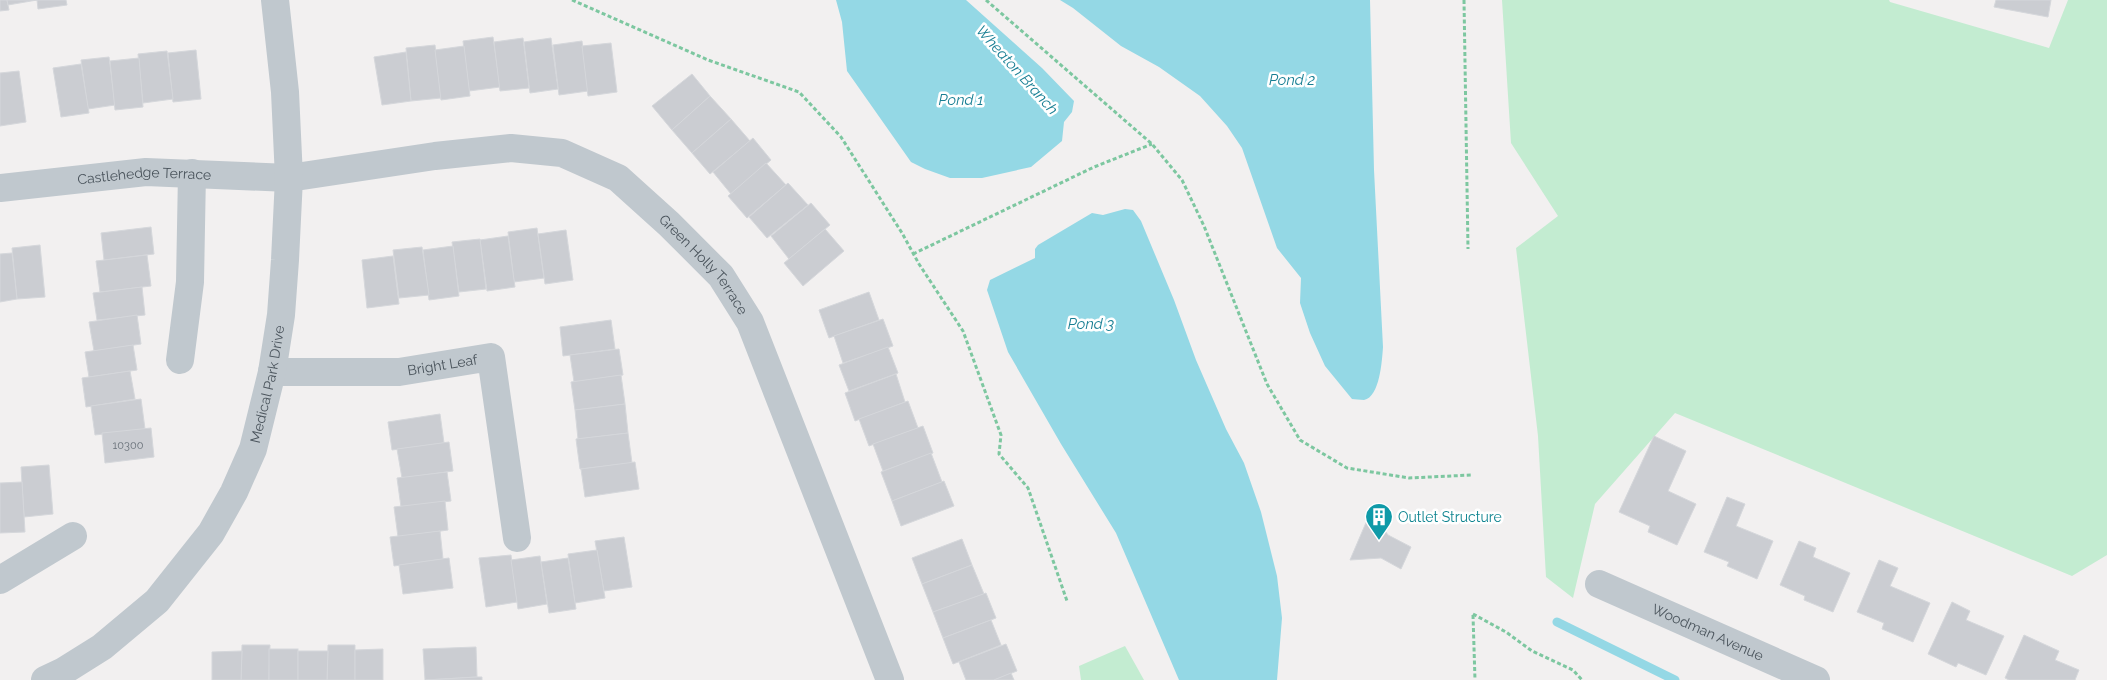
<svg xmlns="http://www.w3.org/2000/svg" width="2107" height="680" font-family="Raleway,sans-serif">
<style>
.green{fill:#c3ecd1}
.water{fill:#94d8e5}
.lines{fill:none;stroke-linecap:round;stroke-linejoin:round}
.stream{stroke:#94d8e5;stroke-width:9}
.building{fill:#cbcdd2;stroke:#d5d7db}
.path{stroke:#7dc7a0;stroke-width:3;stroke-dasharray:4 2.5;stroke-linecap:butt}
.minor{stroke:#c0c8ce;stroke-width:28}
.labels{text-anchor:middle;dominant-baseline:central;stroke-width:5;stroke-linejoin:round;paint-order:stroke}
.number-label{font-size:11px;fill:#6a727a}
.street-label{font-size:14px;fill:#4a545c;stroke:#fff}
.culture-label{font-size:14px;fill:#0d838f;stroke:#fff;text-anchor:start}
.water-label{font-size:15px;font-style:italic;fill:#177e93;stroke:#fff}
</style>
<rect width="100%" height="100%" fill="#f2f0f0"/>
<!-- green -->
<g class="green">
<polygon points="1502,0 1889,0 1890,2 2049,48 2068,0 2107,0 2107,555 2072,576 1675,413 1595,504 1573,598 1546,577 1538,436 1516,248 1558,216 1511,143"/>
<polygon points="1125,646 1144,680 1081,680 1079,666"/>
</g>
<!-- water -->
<g class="water">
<polygon points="836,0 966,0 1042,68 1074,101 1072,112 1064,122 1062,141 1031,167 982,178 950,178 925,169 911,162 847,71 842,22"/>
<path d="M1060,0h310l4,170 9,177c-1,13 -3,50 -19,53 -4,0 -9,-1 -12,-1l-27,-33 -15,-33 -10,-30 1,-25 -24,-30 -35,-100 -15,-22 -27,-30 -41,-29 -38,-21 -48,-38z"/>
<polygon points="1125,209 1133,210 1141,221 1174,300 1196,360 1226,429 1244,463 1261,512 1277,576 1282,618 1277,680 1179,680 1116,533 1061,444 1008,352 987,290 990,280 1035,258 1035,249 1038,245 1092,213 1103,215"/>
</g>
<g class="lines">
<!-- stream -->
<polyline class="stream" points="1557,622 1675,680"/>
</g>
<!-- building -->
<g class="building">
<polygon points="0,0 7,0 9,10 0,11"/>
<polygon points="7,0 37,0 8,5"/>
<polygon points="37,0 66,0 67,5 38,9"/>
<polygon points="1996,0 2051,0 2048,17 1994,7"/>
<polygon points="493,37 500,87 469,91 463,41"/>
<polygon points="523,38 529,88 500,91 494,42"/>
<polygon points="551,38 558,89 530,93 524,42"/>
<polygon points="582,41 588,91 559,95 553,45"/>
<polygon points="611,43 617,92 588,96 582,46"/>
<polygon points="435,45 441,98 411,101 406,48"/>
<polygon points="464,46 470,96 441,100 435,50"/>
<polygon points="196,50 201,99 173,102 168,53"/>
<polygon points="167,51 173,99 143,103 138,54"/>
<polygon points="406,52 411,101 382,105 374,57"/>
<polygon points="109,57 115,105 88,109 81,60"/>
<polygon points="139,58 143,107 115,110 110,61"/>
<polygon points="81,64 89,113 61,117 53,68"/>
<polygon points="19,71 26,122 0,126 0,73"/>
<polygon points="692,74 710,96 672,130 652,106"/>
<polygon points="710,96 731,119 692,153 672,130"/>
<polygon points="731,119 750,141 710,174 692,153"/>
<polygon points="753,138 771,160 731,194 713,172"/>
<polygon points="766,163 786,185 747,218 728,196"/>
<polygon points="788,183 808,205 767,238 749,217"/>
<polygon points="811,203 830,225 789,259 771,236"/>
<polygon points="151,227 154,254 104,260 101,233"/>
<polygon points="537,228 544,278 514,282 508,232"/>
<polygon points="825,229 844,251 803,286 784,263"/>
<polygon points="566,230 573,280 545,284 538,234"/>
<polygon points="508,236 515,287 487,291 480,240"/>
<polygon points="480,239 486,289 459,292 452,242"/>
<polygon points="40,245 45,297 17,299 12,248"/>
<polygon points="453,246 459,296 429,300 423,250"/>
<polygon points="422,247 429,295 399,298 393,250"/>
<polygon points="12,253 17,299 0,302 0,254"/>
<polygon points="147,255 151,286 100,292 96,261"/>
<polygon points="393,256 399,304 367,308 362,260"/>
<polygon points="142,287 145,315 97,320 93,293"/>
<polygon points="869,292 879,320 829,338 819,310"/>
<polygon points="137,315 141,344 94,351 89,322"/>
<polygon points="883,319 893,346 843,363 834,336"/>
<polygon points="611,320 615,349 563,356 560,327"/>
<polygon points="133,345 137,370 89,377 85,352"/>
<polygon points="888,347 898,373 849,391 839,365"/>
<polygon points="619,349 623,375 574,382 570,355"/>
<polygon points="130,371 135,399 86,407 82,378"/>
<polygon points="896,374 905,402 855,421 845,393"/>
<polygon points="621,375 625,404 575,410 571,382"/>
<polygon points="141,399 145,429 95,435 91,406"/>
<polygon points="908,401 918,428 869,446 859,419"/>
<polygon points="625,404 628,433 578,439 575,410"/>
<polygon points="440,414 444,443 392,450 388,422"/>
<polygon points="923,426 933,453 883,471 873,444"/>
<polygon points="151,428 154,457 105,463 102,433"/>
<polygon points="628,433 632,463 580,469 576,439"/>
<polygon points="1654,436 1686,451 1668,491 1696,504 1677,545 1648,532 1650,526 1619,512"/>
<polygon points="449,442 453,471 402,478 397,449"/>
<polygon points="931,453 942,482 892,501 881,472"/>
<polygon points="635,462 639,489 585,497 581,469"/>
<polygon points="49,465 53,514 24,517 21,467"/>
<polygon points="447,472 451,501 401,507 397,478"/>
<polygon points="944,481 954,506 901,526 892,501"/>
<polygon points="22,482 25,532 0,533 0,483"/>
<polygon points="1727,497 1745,504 1736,526 1773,541 1757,579 1727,566 1729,562 1704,552"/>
<polygon points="445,501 448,530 398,537 394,507"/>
<polygon points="1371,511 1388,535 1411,547 1401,569 1381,558 1350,560"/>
<polygon points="440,531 443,559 394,566 390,537"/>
<polygon points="624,537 632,587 604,591 595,541"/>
<polygon points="962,539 972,565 922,584 912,558"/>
<polygon points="1799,541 1816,548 1813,557 1850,573 1833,612 1804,600 1805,596 1780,585"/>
<polygon points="597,550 605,598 575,603 568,554"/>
<polygon points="511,555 517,602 486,607 479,558"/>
<polygon points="540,556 547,604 518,609 511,560"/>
<polygon points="449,558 453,588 403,594 399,565"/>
<polygon points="568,558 576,609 549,613 541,562"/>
<polygon points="1879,560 1898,568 1890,586 1930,603 1913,642 1882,629 1884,623 1857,612"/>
<polygon points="972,565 984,594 933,612 922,584"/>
<polygon points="986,593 996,618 943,638 933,612"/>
<polygon points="1952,602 1970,611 1966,620 2004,636 1986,675 1958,663 1956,667 1928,654"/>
<polygon points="991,620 1001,645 953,664 943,638"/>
<polygon points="2024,635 2059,651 2055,660 2079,670 2075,680 2009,680 2005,678"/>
<polygon points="1006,644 1017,671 994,680 966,680 959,662"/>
<polygon points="242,645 270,645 269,680 241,680"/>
<polygon points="328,645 355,645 355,680 327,680"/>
<polygon points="476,647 477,677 425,680 423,649"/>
<rect x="269" y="649" width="29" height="31"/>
<polygon points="383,649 383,680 355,680 355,650"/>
<polygon points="242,651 241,680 212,680 212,652"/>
<polygon points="298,651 328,651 327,680 298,680"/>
<polygon points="1011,673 1014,680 994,680"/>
<polygon points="477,677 482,677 482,680 426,680"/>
</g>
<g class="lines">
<!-- path -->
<g class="path">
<polyline points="572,0 708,60 799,92 841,137 902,233 919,264 963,331 1001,435 999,454 1028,488 1067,601"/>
<polyline points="986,0 1152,144 1182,180 1204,226 1267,384 1300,440 1347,468 1409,478 1471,475"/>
<polyline points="1464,0 1468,249"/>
<polyline points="913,254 1094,167 1152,144"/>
<polyline points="1473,614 1506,632 1532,651 1573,670 1582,680"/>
<polyline points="1473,615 1475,680"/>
</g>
<!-- minor -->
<g class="minor">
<path id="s1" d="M0,188l146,-16 143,6 146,-22 76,-8 51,5 56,25 51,46 52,52 29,46 140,358"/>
<polyline points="180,360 190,282 192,173"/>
<path id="s2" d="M272,372h127l92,-15 26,181"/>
<polyline points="0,580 73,536"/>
<path id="s3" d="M1599,584l217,96"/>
<path id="s4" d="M45,680l17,-8 40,-25 55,-46 54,-68 23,-41 19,-43 19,-77 9,-57 4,-55 4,-82 -4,-86 -10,-92"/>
</g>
</g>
<!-- icons -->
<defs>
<symbol id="building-pin" viewBox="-11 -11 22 30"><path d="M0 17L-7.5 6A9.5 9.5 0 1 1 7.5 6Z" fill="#0f9aa8" stroke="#fff"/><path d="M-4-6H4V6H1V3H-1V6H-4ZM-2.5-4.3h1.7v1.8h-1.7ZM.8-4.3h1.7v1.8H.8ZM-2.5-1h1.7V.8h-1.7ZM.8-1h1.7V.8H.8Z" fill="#fff"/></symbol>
</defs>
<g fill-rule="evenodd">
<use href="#building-pin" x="1363" y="501" width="32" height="43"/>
</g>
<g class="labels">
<!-- number labels -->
<g class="number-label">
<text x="128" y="445">10300</text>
</g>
<!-- street labels -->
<g class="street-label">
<text stroke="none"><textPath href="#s1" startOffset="145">Castlehedge Terrace</textPath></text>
<text stroke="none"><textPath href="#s1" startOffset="749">Green Holly Terrace</textPath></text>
<text stroke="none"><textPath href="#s2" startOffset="171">Bright Leaf</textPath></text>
<text stroke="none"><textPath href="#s4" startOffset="385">Medical Park Drive</textPath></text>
<text stroke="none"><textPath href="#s3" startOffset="119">Woodman Avenue</textPath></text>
</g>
<!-- culture labels -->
<g class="culture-label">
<text x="1398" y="517">Outlet Structure</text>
</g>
<!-- water labels -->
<g class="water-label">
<text transform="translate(1017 70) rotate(48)">Wheaton Branch</text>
<text x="1292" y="80">Pond 2</text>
<text x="961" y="100">Pond 1</text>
<text x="1091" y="324">Pond 3</text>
</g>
</g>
</svg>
